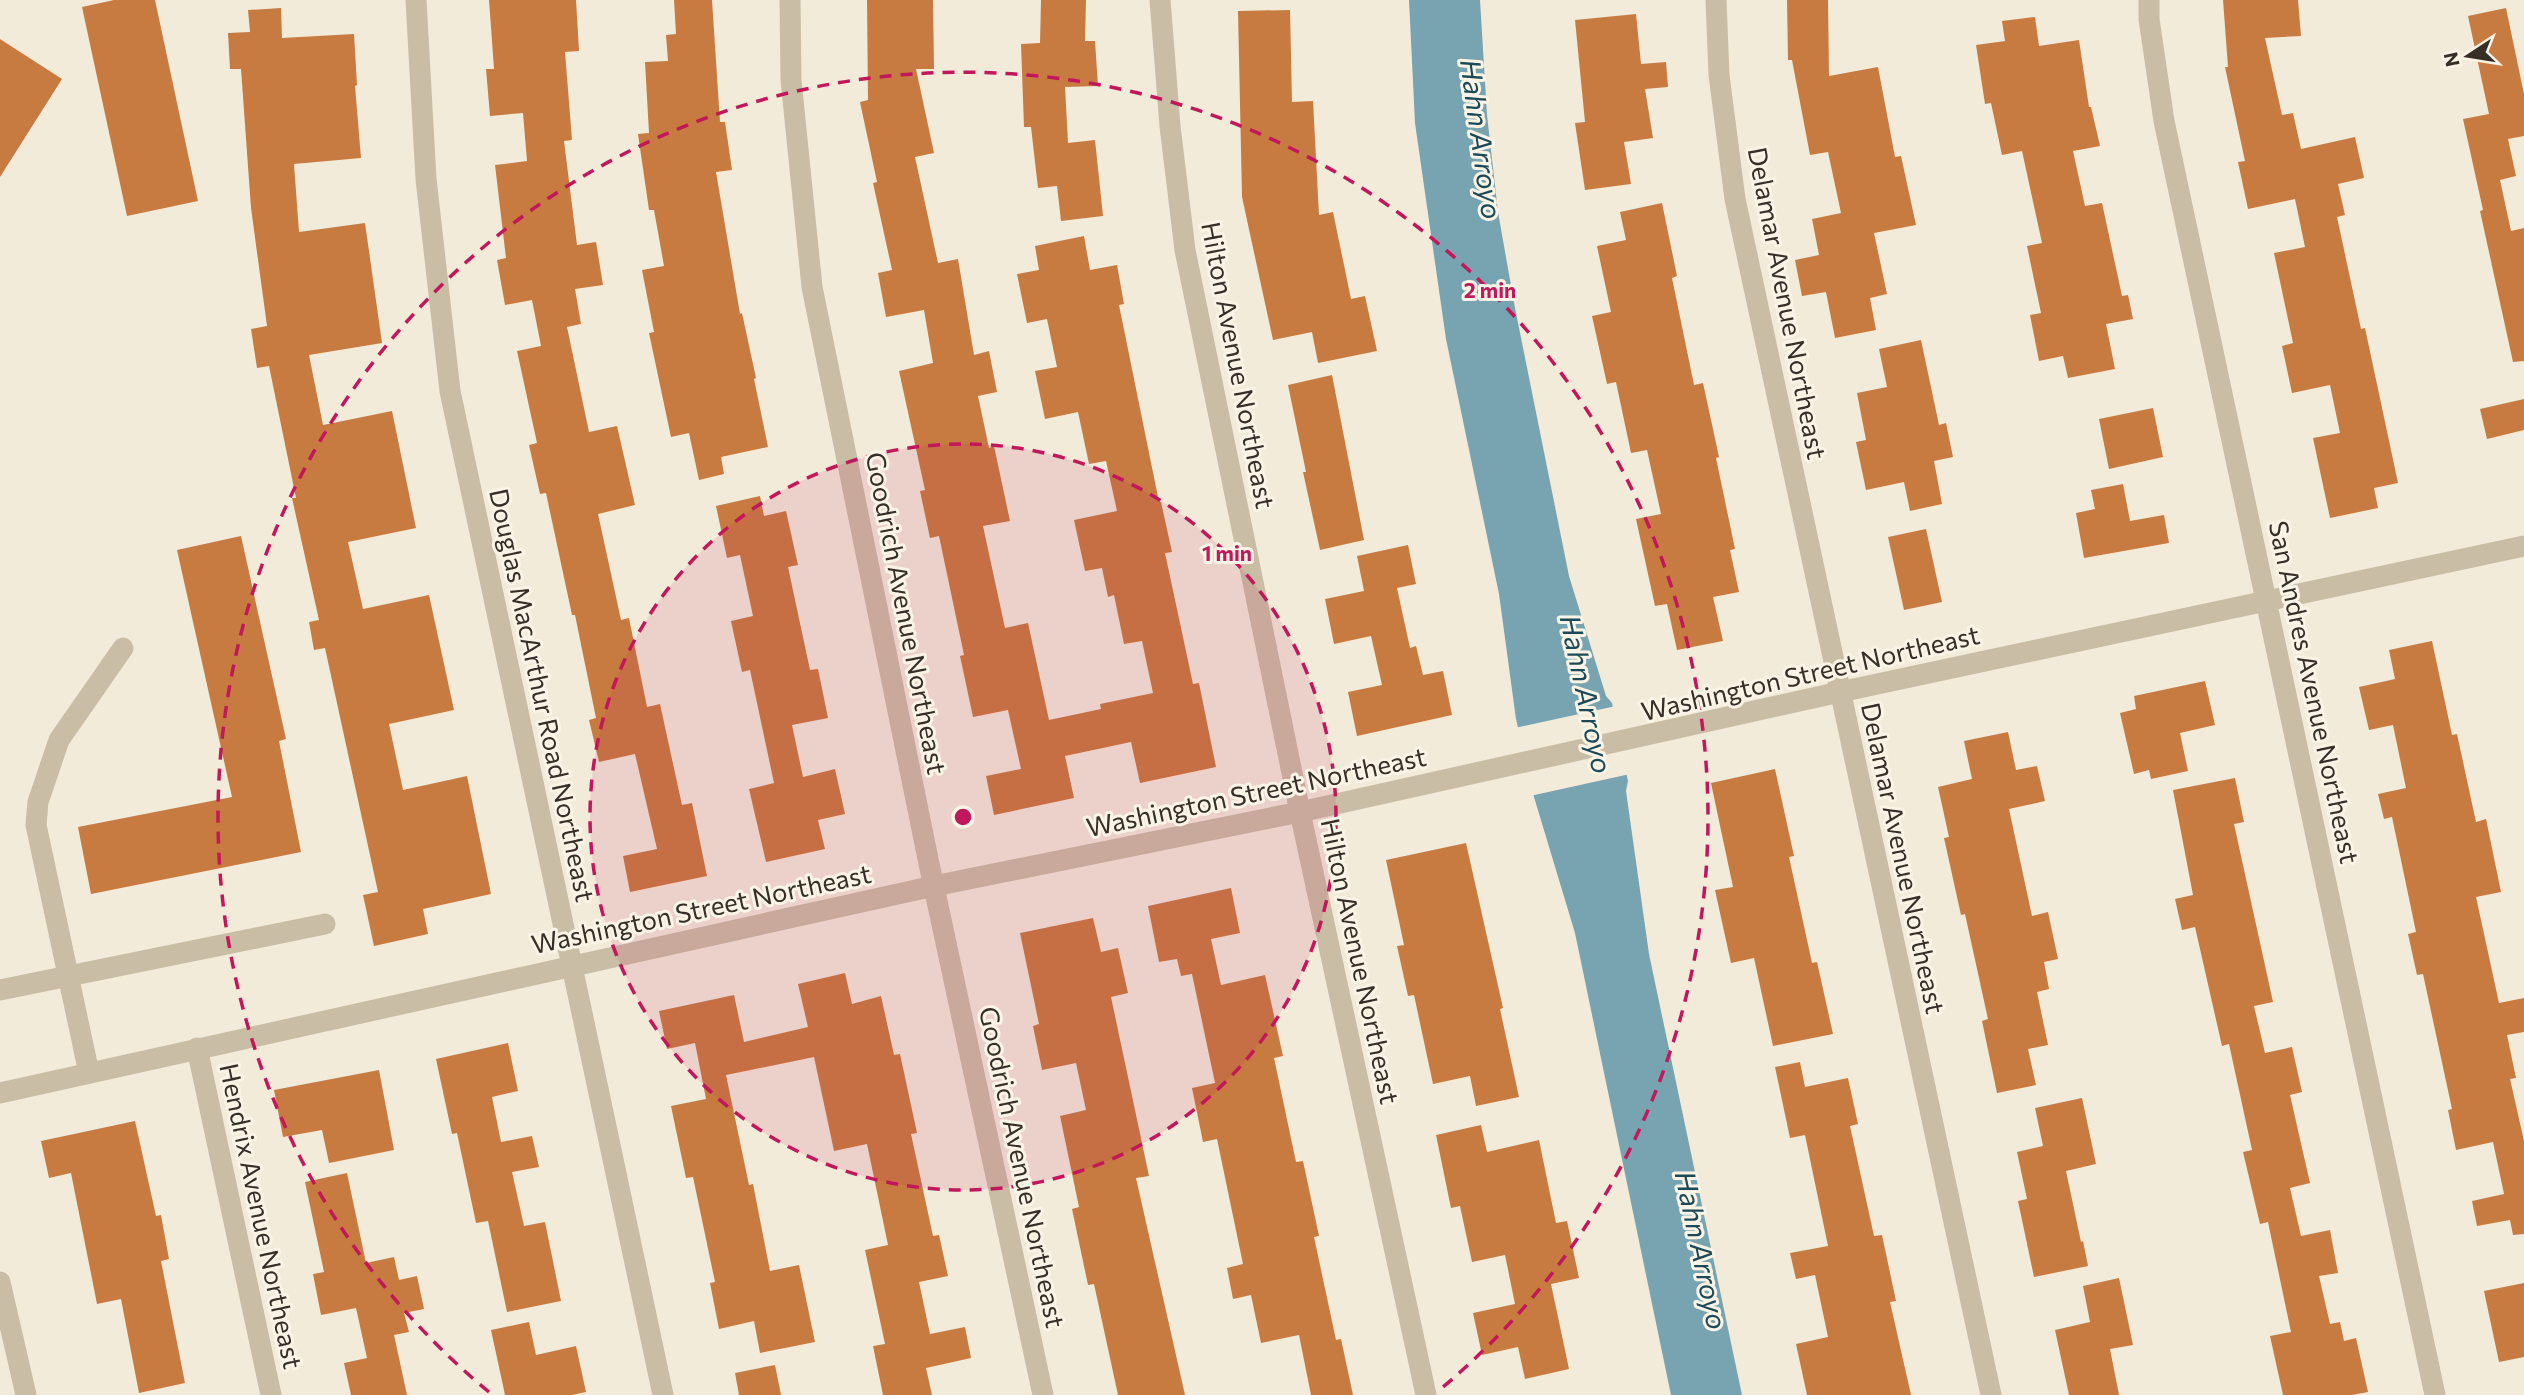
<svg xmlns="http://www.w3.org/2000/svg" width="2524" height="1395" font-family="Commissioner,sans-serif">
<style>
.water{fill:#78a3b0}
.pier{fill:#f2ebda}
.building{fill:#c87b41}
.lines{fill:none;stroke-linecap:round;stroke-linejoin:round}
.minor{stroke:#cabda6;stroke-width:21}
.ring{fill:none;stroke:#c2185b;stroke-width:3.5;stroke-dasharray:12 9}
.labels{text-anchor:middle;dominant-baseline:central;stroke-width:6;stroke-linejoin:round;paint-order:stroke}
.street-label{font-size:26px;fill:#362e27;stroke:#faf4e6}
.water-label{font-size:28px;font-style:italic;fill:#1c4958;stroke:#faf4e6}
.centre{fill:#c2185b;stroke:#faf4e6;stroke-width:3.5}
.ring-label{font-size:21px;text-anchor:middle;font-weight:bold;fill:#c2185b;stroke:#faf4e6;stroke-width:6;stroke-linejoin:round;paint-order:stroke}
</style>
<rect width="100%" height="100%" fill="#f2ebda"/>
<!-- water -->
<polygon class="water" points="1409,0 1480,0 1487,115 1498,212 1515,308 1569,576 1606,696 1612,703 1628,781 1626,791 1649,954 1742,1395 1671,1395 1575,933 1534,797 1516,719 1499,594 1446,339 1415,123"/>
<!-- pier -->
<polygon class="pier" points="1616,706 1630,774 1530,796 1515,728"/>
<!-- building -->
<g class="building">
<polygon points="114,0 155,0 198,201 127,216 82,7"/>
<polygon points="489,0 576,0 579,51 565,52 572,140 564,141 577,245 596,242 603,285 575,289 581,324 567,327 589,432 617,426 635,505 598,514 621,620 629,618 647,707 660,704 682,805 692,803 707,876 630,892 623,856 657,849 635,754 599,762 589,720 596,718 575,615 572,615 546,493 540,494 529,445 537,443 517,351 541,346 532,300 505,305 497,260 506,258 495,165 527,161 523,113 490,116 486,69 494,69"/>
<polygon points="674,0 712,0 720,122 725,122 732,170 716,172 740,314 742,313 756,378 754,379 768,447 721,457 724,474 699,480 689,433 671,437 649,333 654,332 642,270 664,266 654,210 649,210 638,134 649,133 645,62 668,61 666,35 676,34"/>
<polygon points="867,0 933,0 934,69 916,69 934,153 915,157 938,263 958,259 974,355 989,351 997,392 978,396 989,448 994,446 1010,521 983,526 1005,628 1028,623 1049,720 1101,709 1100,704 1153,693 1142,641 1124,644 1114,595 1108,597 1102,568 1085,571 1074,520 1117,511 1106,461 1089,464 1078,412 1045,419 1035,371 1057,367 1047,319 1027,323 1017,274 1039,270 1035,246 1084,236 1090,270 1117,265 1124,304 1119,305 1159,502 1161,502 1172,552 1165,553 1193,684 1199,683 1216,767 1140,783 1131,742 1065,756 1074,798 994,815 986,776 1021,769 1008,710 973,717 960,656 964,655 939,536 930,538 920,491 925,490 899,371 933,363 924,310 886,317 878,273 892,270 873,183 877,182 860,102 868,100"/>
<polygon points="1041,0 1086,0 1085,41 1095,41 1098,86 1065,87 1068,143 1095,140 1103,216 1061,221 1057,186 1038,188 1031,127 1024,127 1021,44 1040,43"/>
<polygon points="1787,0 1828,0 1829,76 1878,67 1895,157 1901,156 1916,225 1874,233 1887,294 1870,298 1876,330 1835,338 1826,292 1802,296 1795,260 1819,255 1812,219 1841,213 1828,152 1810,155 1792,60 1788,60"/>
<polygon points="2223,0 2298,0 2301,36 2265,38 2282,115 2293,113 2301,149 2355,137 2364,178 2338,184 2345,215 2337,217 2361,329 2365,328 2398,483 2374,488 2378,508 2330,518 2313,438 2340,433 2330,385 2292,393 2282,346 2293,343 2274,253 2305,247 2295,199 2248,209 2238,162 2245,161 2225,67 2228,67"/>
<polygon points="281,8 282,38 354,34 357,85 355,86 361,158 294,164 299,232 365,223 382,343 309,355 323,425 392,411 416,528 348,542 363,609 429,595 454,710 389,724 403,790 467,776 491,894 423,909 428,934 374,946 363,895 378,892 325,648 314,650 309,622 319,620 292,498 296,498 269,366 257,368 251,329 267,326 251,208 241,69 230,69 228,33 250,32 248,10"/>
<polygon points="2506,8 2524,94 2524,136 2508,139 2516,176 2500,180 2511,231 2524,228 2524,361 2513,362 2480,211 2483,210 2463,119 2489,114 2468,16"/>
<polygon points="1290,10 1292,102 1313,101 1319,215 1333,212 1351,299 1365,296 1377,351 1318,363 1312,332 1273,340 1242,197 1238,11"/>
<polygon points="1636,14 1641,64 1666,62 1668,87 1645,89 1653,138 1624,142 1631,184 1585,190 1575,123 1585,122 1575,20"/>
<polygon points="2035,17 2039,46 2079,40 2089,107 2091,107 2100,146 2073,151 2085,206 2102,203 2122,296 2128,295 2133,319 2106,324 2115,369 2068,378 2063,356 2039,361 2030,315 2041,313 2027,246 2042,243 2022,151 2002,155 1991,103 1985,104 1976,45 2005,41 2002,21"/>
<polygon points="0,39 62,79 0,177"/>
<polygon points="1662,203 1677,276 1672,278 1694,385 1703,383 1719,457 1716,458 1735,549 1730,550 1739,592 1713,597 1723,641 1677,650 1667,604 1655,606 1636,519 1661,514 1647,450 1631,453 1616,382 1607,384 1592,316 1611,312 1597,246 1626,240 1620,212"/>
<polygon points="1921,340 1939,425 1946,423 1953,457 1934,461 1942,504 1910,511 1904,482 1866,490 1856,442 1866,440 1857,393 1887,387 1879,349"/>
<polygon points="1332,375 1364,540 1320,550 1303,472 1306,472 1288,385"/>
<polygon points="2524,399 2524,430 2487,439 2480,409"/>
<polygon points="2153,408 2163,457 2109,469 2099,419"/>
<polygon points="2123,484 2130,521 2164,515 2169,543 2084,558 2076,513 2095,509 2091,490"/>
<polygon points="760,496 764,516 786,511 798,565 788,567 810,670 818,669 828,718 792,725 803,777 835,769 845,814 818,820 825,849 766,862 749,789 774,783 750,670 742,672 731,621 753,616 740,555 727,558 716,506"/>
<polygon points="1926,529 1942,602 1904,610 1888,537"/>
<polygon points="241,536 286,739 279,741 301,852 91,894 78,827 232,797 177,550"/>
<polygon points="1408,545 1416,584 1397,588 1410,648 1416,646 1423,675 1443,671 1452,715 1357,736 1348,692 1382,685 1371,636 1334,644 1325,599 1364,591 1357,556"/>
<polygon points="2432,641 2452,735 2457,734 2476,822 2486,819 2501,892 2476,897 2499,1003 2524,998 2524,1032 2507,1035 2516,1078 2510,1079 2524,1141 2524,1234 2513,1235 2510,1220 2477,1226 2472,1201 2504,1194 2493,1142 2456,1150 2448,1110 2452,1109 2423,974 2417,975 2408,934 2416,932 2392,817 2384,819 2378,794 2406,788 2393,725 2369,730 2359,687 2395,679 2389,650"/>
<polygon points="2205,681 2215,725 2180,733 2188,771 2151,779 2149,770 2134,774 2120,713 2136,709 2134,696"/>
<polygon points="2008,732 2016,770 2037,766 2045,801 2009,809 2032,916 2048,912 2058,959 2044,962 2049,989 2037,992 2048,1045 2028,1049 2036,1085 1997,1093 1982,1021 1988,1019 1965,914 1961,915 1944,838 1949,837 1938,787 1972,779 1964,741"/>
<polygon points="1775,769 1794,856 1789,857 1812,963 1817,962 1833,1034 1773,1046 1754,958 1731,963 1715,890 1733,887 1711,783"/>
<polygon points="2235,778 2244,822 2234,824 2273,1002 2254,1006 2265,1053 2292,1047 2302,1092 2290,1095 2310,1183 2290,1188 2301,1236 2330,1230 2338,1273 2319,1276 2330,1324 2340,1322 2344,1341 2356,1338 2368,1392 2352,1395 2283,1395 2270,1336 2291,1332 2268,1222 2260,1224 2243,1152 2252,1150 2229,1044 2222,1046 2195,927 2182,930 2175,899 2193,895 2173,790"/>
<polygon points="1466,843 1503,1008 1500,1009 1519,1097 1476,1106 1470,1076 1433,1084 1414,995 1408,996 1397,946 1404,945 1386,860"/>
<polygon points="1231,888 1240,933 1211,939 1221,985 1265,975 1283,1056 1274,1058 1296,1162 1303,1161 1319,1236 1314,1237 1336,1340 1341,1339 1353,1395 1311,1395 1299,1335 1261,1343 1251,1295 1233,1299 1227,1268 1243,1264 1217,1139 1203,1142 1192,1088 1215,1083 1192,974 1181,976 1177,959 1159,962 1148,906"/>
<polygon points="1093,918 1101,952 1118,948 1128,993 1111,997 1149,1176 1136,1178 1185,1395 1118,1395 1094,1284 1088,1285 1072,1209 1079,1207 1060,1116 1086,1110 1076,1063 1042,1070 1033,1026 1039,1024 1020,933"/>
<polygon points="845,973 852,1004 881,996 894,1055 900,1054 917,1133 911,1134 933,1236 939,1235 948,1276 919,1282 930,1334 965,1327 971,1358 926,1368 932,1395 883,1395 873,1346 885,1344 865,1250 888,1245 867,1144 834,1151 814,1057 726,1075 749,1185 753,1184 770,1271 799,1265 815,1342 760,1353 754,1321 719,1329 710,1283 715,1282 693,1177 686,1178 671,1106 706,1099 695,1043 667,1049 659,1011 734,995 744,1042 808,1027 798,984"/>
<polygon points="508,1043 518,1091 492,1097 501,1142 532,1136 539,1167 512,1172 524,1226 545,1222 561,1301 507,1312 488,1221 476,1223 457,1133 452,1134 436,1059"/>
<polygon points="1800,1062 1805,1087 1848,1078 1858,1124 1850,1126 1874,1236 1882,1235 1896,1301 1890,1302 1911,1395 1807,1395 1796,1344 1828,1337 1815,1275 1796,1279 1790,1253 1828,1246 1805,1135 1790,1138 1775,1067"/>
<polygon points="379,1070 394,1150 329,1163 322,1130 283,1137 274,1090"/>
<polygon points="2082,1098 2096,1164 2066,1171 2081,1242 2083,1241 2088,1266 2034,1277 2018,1201 2027,1199 2017,1152 2043,1146 2035,1108"/>
<polygon points="135,1121 156,1216 161,1215 169,1259 161,1261 185,1383 139,1393 121,1299 97,1304 71,1173 49,1178 41,1141"/>
<polygon points="1481,1125 1487,1152 1539,1140 1556,1223 1567,1221 1579,1278 1551,1284 1569,1369 1525,1379 1518,1347 1482,1355 1473,1313 1515,1304 1505,1255 1472,1262 1460,1206 1451,1208 1436,1135"/>
<polygon points="347,1173 366,1263 394,1257 399,1280 417,1276 424,1309 404,1313 409,1332 394,1335 407,1395 351,1395 344,1363 367,1358 356,1308 321,1315 313,1274 324,1272 305,1182"/>
<polygon points="2119,1278 2133,1345 2110,1349 2119,1395 2069,1395 2055,1330 2090,1322 2083,1286"/>
<polygon points="2524,1283 2524,1357 2499,1362 2484,1291"/>
<polygon points="529,1322 536,1355 576,1346 586,1392 572,1395 505,1395 491,1330"/>
<polygon points="775,1365 781,1395 739,1395 735,1373"/>
</g>
<g class="lines">
<!-- minor -->
<g class="minor">
<polyline points="416,0 426,179 450,391 663,1395"/>
<polyline points="790,0 791,80 812,287 928,859 1043,1395"/>
<polyline points="1160,0 1170,126 1185,250 1300,812 1426,1395"/>
<polyline points="1716,0 1719,75 1735,199 1991,1395"/>
<polyline points="2149,0 2149,19 2164,121 2435,1395"/>
<polyline points="0,990 325,924"/>
<polyline points="197,1048 271,1395"/>
<polyline points="89,1073 36,825 38,802 59,740 123,648"/>
<polyline points="0,1093 934,886 1300,812 1840,692 2524,546"/>
<polyline points="0,1282 26,1395"/>
</g>
</g>
<!-- distance rings -->
<circle cx="963" cy="817" r="373" fill="#c2185b" fill-opacity=".12"/>
<g class="ring">
<circle cx="963" cy="817" r="373"/>
<path d="M489 1392A745 745 0 1 1 1437 1392"/>
</g>
<g class="labels">
<!-- street labels -->
<g class="street-label">
<text transform="translate(1788 303) rotate(79)">Delamar Avenue Northeast</text>
<text transform="translate(1239 365) rotate(79)">Hilton Avenue Northeast</text>
<text transform="translate(907 613) rotate(79)">Goodrich Avenue Northeast</text>
<text transform="translate(1810 672) rotate(-13)">Washington Street Northeast</text>
<text transform="translate(2315 692) rotate(78)">San Andres Avenue Northeast</text>
<text transform="translate(543 695) rotate(78)">Douglas MacArthur Road Northeast</text>
<text transform="translate(1256 791) rotate(-12)">Washington Street Northeast</text>
<text transform="translate(1904 858) rotate(78)">Delamar Avenue Northeast</text>
<text transform="translate(701 908) rotate(-12)">Washington Street Northeast</text>
<text transform="translate(1361 961) rotate(78)">Hilton Avenue Northeast</text>
<text transform="translate(1023 1167) rotate(78)">Goodrich Avenue Northeast</text>
<text transform="translate(262 1216) rotate(78)">Hendrix Avenue Northeast</text>
</g>
<!-- water labels -->
<g class="water-label">
<text transform="translate(1482 139) rotate(82)">Hahn Arroyo</text>
<text transform="translate(1587 694) rotate(78)">Hahn Arroyo</text>
<text transform="translate(1702 1250) rotate(78)">Hahn Arroyo</text>
</g>
</g>
<circle cx="963" cy="817" r="10" class="centre"/>
<g class="ring-label">
<text x="1490" y="298">2 min</text>
<text x="1227" y="561">1 min</text>
</g>
<!-- north arrow -->
<g transform="translate(2468 56) rotate(258)" stroke="#faf4e6" stroke-width="5" paint-order="stroke">
<path d="M0-5L12 26L0 18L-12 26Z" fill="#362e27"/>
<text y="-10" font-size="19" font-weight="bold" text-anchor="middle" fill="#362e27">N</text>
</g>
</svg>
